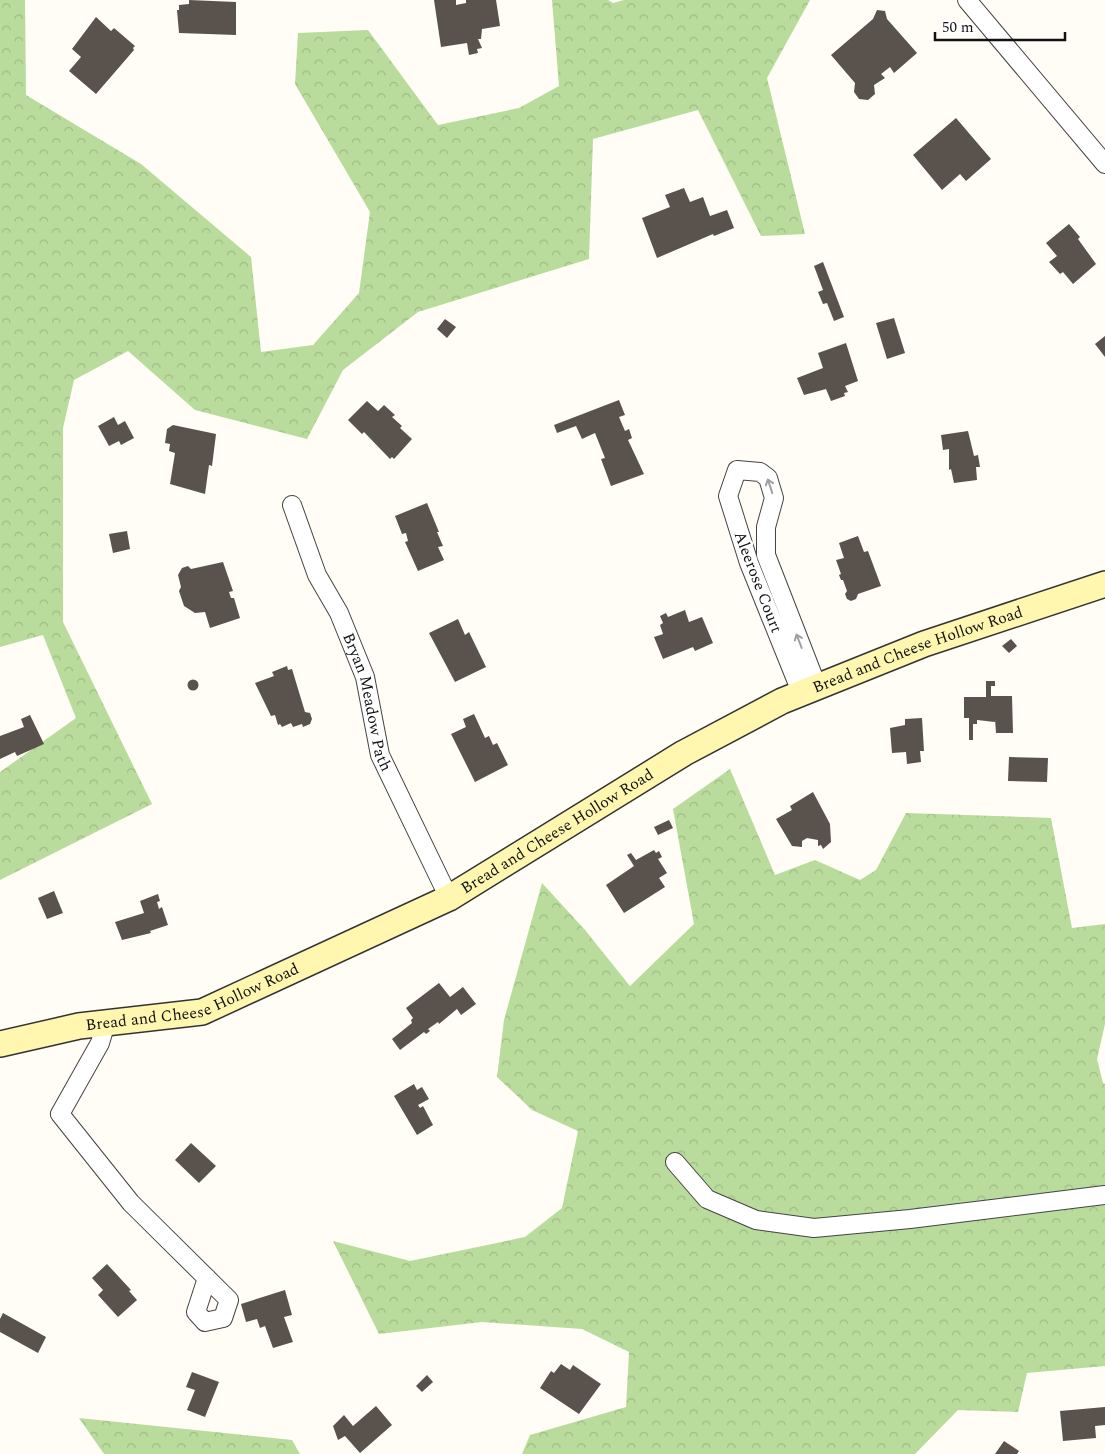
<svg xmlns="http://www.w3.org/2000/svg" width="1105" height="1454" font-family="Spectral,serif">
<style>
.forest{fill:url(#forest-crowns)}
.building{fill:#5a524d}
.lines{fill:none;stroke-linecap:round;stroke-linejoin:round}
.street-casing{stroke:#444;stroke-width:20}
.secondary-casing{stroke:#333;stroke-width:28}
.street{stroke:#fff;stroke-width:18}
.secondary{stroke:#fff6b0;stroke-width:25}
.oneway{stroke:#a0a0a0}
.labels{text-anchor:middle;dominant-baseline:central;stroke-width:5;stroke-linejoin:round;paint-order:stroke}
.street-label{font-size:16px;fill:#111;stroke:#fff}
</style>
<defs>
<pattern id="forest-crowns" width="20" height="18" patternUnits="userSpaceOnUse" patternTransform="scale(1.25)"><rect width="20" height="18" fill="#b9dc9c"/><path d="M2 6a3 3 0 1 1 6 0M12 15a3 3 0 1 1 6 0" fill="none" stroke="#9ebc85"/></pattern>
</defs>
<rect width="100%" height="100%" fill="#fffdf5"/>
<!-- forest -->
<g class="forest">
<polygon points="0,0 25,0 26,95 141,164 251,257 261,352 313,345 359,293 370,212 295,84 298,33 368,30 438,125 519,108 559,86 552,0 608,0 613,3 624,0 810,0 767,78 805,234 761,236 698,110 593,139 589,259 418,312 343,370 307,439 195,410 128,351 74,380 63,428 63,622 152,804 0,880 0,772 76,718 43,635 0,647"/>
<polygon points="730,769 775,875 815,860 860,880 876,870 906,813 1051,818 1072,928 1105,924 1105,1024 1097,1059 1103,1083 1105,1084 1105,1366 1027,1373 1018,1412 958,1410 915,1454 522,1454 530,1435 626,1407 629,1352 582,1329 482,1322 379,1334 333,1241 410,1261 525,1237 562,1208 578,1131 532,1110 497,1077 504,1020 542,883 585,930 630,986 694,924 673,809"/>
<polygon points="79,1418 292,1440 300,1454 104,1454"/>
</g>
<!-- building -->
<g class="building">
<polygon points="189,0 236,2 236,35 179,33 177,10 179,10 179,5 189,4"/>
<polygon points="434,0 456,0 456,5 466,3 466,0 496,0 500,26 482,29 481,39 478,39 482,48 477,49 478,53 469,55 467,43 441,47"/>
<polygon points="877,10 885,11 887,19 917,53 894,73 890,67 881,74 885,78 874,85 875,94 868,100 859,99 854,92 855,83 831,55 873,19"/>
<polygon points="96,17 111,31 114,28 135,46 133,48 134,50 96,94 69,71 81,57 72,49"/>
<polygon points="956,118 991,159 966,181 960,174 942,190 913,155"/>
<polygon points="684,188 690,202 703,197 710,216 727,210 734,228 714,236 713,234 657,258 642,218 670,207 665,195"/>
<polygon points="1069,224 1080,237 1078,239 1096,264 1073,284 1063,272 1060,274 1049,262 1057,256 1046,243"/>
<polygon points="823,262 844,317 834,321 827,303 823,304 818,292 823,290 814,266"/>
<polygon points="894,318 905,353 887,359 876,323"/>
<polygon points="445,319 456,327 447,338 437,329"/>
<polygon points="1105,336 1105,357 1095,344"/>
<polygon points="846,343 858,381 845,386 848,392 844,393 845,396 831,401 826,389 804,395 797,378 823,368 818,353"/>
<polygon points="619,400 625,415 619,417 625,431 629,429 632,438 628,440 644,474 611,486 601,459 605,458 595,433 582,439 576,426 557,433 554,425"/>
<polygon points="367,401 378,411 384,405 395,415 392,417 402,426 400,428 412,439 394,459 392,457 390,459 364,432 362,434 348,420"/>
<polygon points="114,417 118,425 125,421 134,438 121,445 119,441 109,446 98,426"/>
<polygon points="173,425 216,434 212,466 209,465 205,494 170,484 175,453 169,451 170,444 165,443 167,429"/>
<polygon points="968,431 974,456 978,455 980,467 976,467 977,480 954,483 951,469 949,470 949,449 943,450 941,435"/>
<polygon points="427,503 439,532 437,532 443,546 438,547 444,560 418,571 405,542 408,541 406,533 402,534 395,516"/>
<polygon points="127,531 130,549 113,553 109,534"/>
<polygon points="858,536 864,552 868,551 881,586 858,594 856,599 851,601 847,599 845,594 847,591 843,580 841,580 839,575 841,574 836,560 844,558 839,543"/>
<polygon points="223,562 233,591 229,592 231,598 234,598 240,618 210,628 205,612 195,613 184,606 179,591 181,587 178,575 182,568 188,566 191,569"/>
<polygon points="685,610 689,622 702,617 713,643 695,651 693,647 663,659 654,637 663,634 660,625 663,623 660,616 666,613 668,617"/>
<polygon points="458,619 465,635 469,632 486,667 455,682 429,633"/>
<polygon points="1011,639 1017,646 1009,653 1002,646"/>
<polygon points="287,666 288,670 292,669 305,712 310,713 312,719 310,724 303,727 302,724 293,727 291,723 282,727 280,724 278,725 275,715 271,716 255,683 274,676 272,672"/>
<circle cx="193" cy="685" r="5.5"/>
<polygon points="986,681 995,681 995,686 991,686 991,696 1012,696 1013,733 996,733 995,719 995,722 977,720 977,724 973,724 973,740 969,740 969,718 964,718 964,697 986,697"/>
<polygon points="474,714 485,738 489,736 493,745 497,743 508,765 475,782 451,734 466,727 463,719"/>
<polygon points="30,715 44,744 17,756 15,752 0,759 0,736 24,727 21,719"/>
<polygon points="922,718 924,751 920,751 921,762 907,764 906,752 892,753 890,728 905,725 905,719"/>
<polygon points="1009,757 1048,758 1047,782 1008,781"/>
<polygon points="813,792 830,824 831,842 823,849 821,845 818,846 818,840 807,838 802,841 802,847 792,846 776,819 792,810 790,806"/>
<polygon points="669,820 673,828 658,835 654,827"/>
<polygon points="654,850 656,853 659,851 662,857 658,859 667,873 659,878 665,887 624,913 606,885 634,866 627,855 631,853 636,860"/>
<polygon points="54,891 63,913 47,919 38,898"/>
<polygon points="158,894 160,901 157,902 159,909 162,907 168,925 150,931 151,933 122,940 115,922 144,913 140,901"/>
<polygon points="439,983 450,997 463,987 476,1004 461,1015 457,1009 439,1024 438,1022 428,1029 430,1031 426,1034 424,1032 400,1050 392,1039 412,1023 411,1020 413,1018 406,1008"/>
<polygon points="414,1084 417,1090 422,1087 429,1099 418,1105 420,1108 423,1106 433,1125 417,1135 394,1096"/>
<polygon points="191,1143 216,1166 199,1183 175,1160"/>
<polygon points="107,1264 131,1290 129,1291 137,1300 118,1317 98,1295 103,1290 92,1278"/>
<polygon points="285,1290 292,1315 284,1317 293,1342 273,1348 265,1326 260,1328 257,1319 246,1322 241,1304"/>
<polygon points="3,1313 46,1337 38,1353 0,1332 0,1319"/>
<polygon points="561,1364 570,1370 573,1365 601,1384 579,1414 540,1388 551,1371 554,1373"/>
<polygon points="192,1372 219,1382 205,1417 187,1410 195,1390 186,1387"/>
<polygon points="427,1375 433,1382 422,1392 416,1386"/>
<polygon points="376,1406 392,1425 360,1453 345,1436 338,1440 333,1426 344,1415 353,1426"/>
<polygon points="1105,1407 1105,1425 1095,1426 1096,1438 1063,1441 1060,1411"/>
<polygon points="1004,1441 1019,1451 1017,1454 995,1454"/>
</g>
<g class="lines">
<defs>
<g id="street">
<polyline points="967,0 1105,164"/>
<path id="s1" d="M292,505l25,70 22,38 26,64 15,78 69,143"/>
<polyline points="801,692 749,563 728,496 737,470 760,472 768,478 774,498 766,527 766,555 817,686"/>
<polyline points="106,1023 100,1043 60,1114 131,1203 229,1300 223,1318 205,1322 196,1312 207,1278"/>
<polyline points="675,1162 707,1199 756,1220 814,1228 910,1219 1105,1195"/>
</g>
<g id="secondary">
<path id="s2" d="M0,1044l79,-18 123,-14 247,-114 235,-145 98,-52 142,-57 181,-60"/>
</g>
</defs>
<!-- street casing -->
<use href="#street" class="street-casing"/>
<!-- secondary casing -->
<use href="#secondary" class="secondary-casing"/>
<!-- street -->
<use href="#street" class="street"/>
<!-- secondary -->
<use href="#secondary" class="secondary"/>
</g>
<!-- one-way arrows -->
<defs><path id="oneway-shaft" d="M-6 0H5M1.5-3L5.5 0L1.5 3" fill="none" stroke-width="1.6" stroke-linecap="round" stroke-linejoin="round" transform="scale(1.25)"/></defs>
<g class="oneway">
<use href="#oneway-shaft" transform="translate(770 486) rotate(-108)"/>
<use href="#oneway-shaft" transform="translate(799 641) rotate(-111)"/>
</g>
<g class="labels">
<!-- street labels -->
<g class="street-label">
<text transform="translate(758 582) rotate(69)">Aleerose Court</text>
<text stroke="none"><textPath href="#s2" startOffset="1009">Bread and Cheese Hollow Road</textPath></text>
<text stroke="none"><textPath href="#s1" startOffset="212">Bryan Meadow Path</textPath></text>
<text stroke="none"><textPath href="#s2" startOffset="604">Bread and Cheese Hollow Road</textPath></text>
<text stroke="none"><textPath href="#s2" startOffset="199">Bread and Cheese Hollow Road</textPath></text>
</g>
</g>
<!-- scale -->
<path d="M935 32v8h130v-8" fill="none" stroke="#111111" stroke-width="2.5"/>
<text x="942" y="32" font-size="15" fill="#111111" stroke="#ffffff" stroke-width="4" paint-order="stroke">50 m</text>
</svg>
